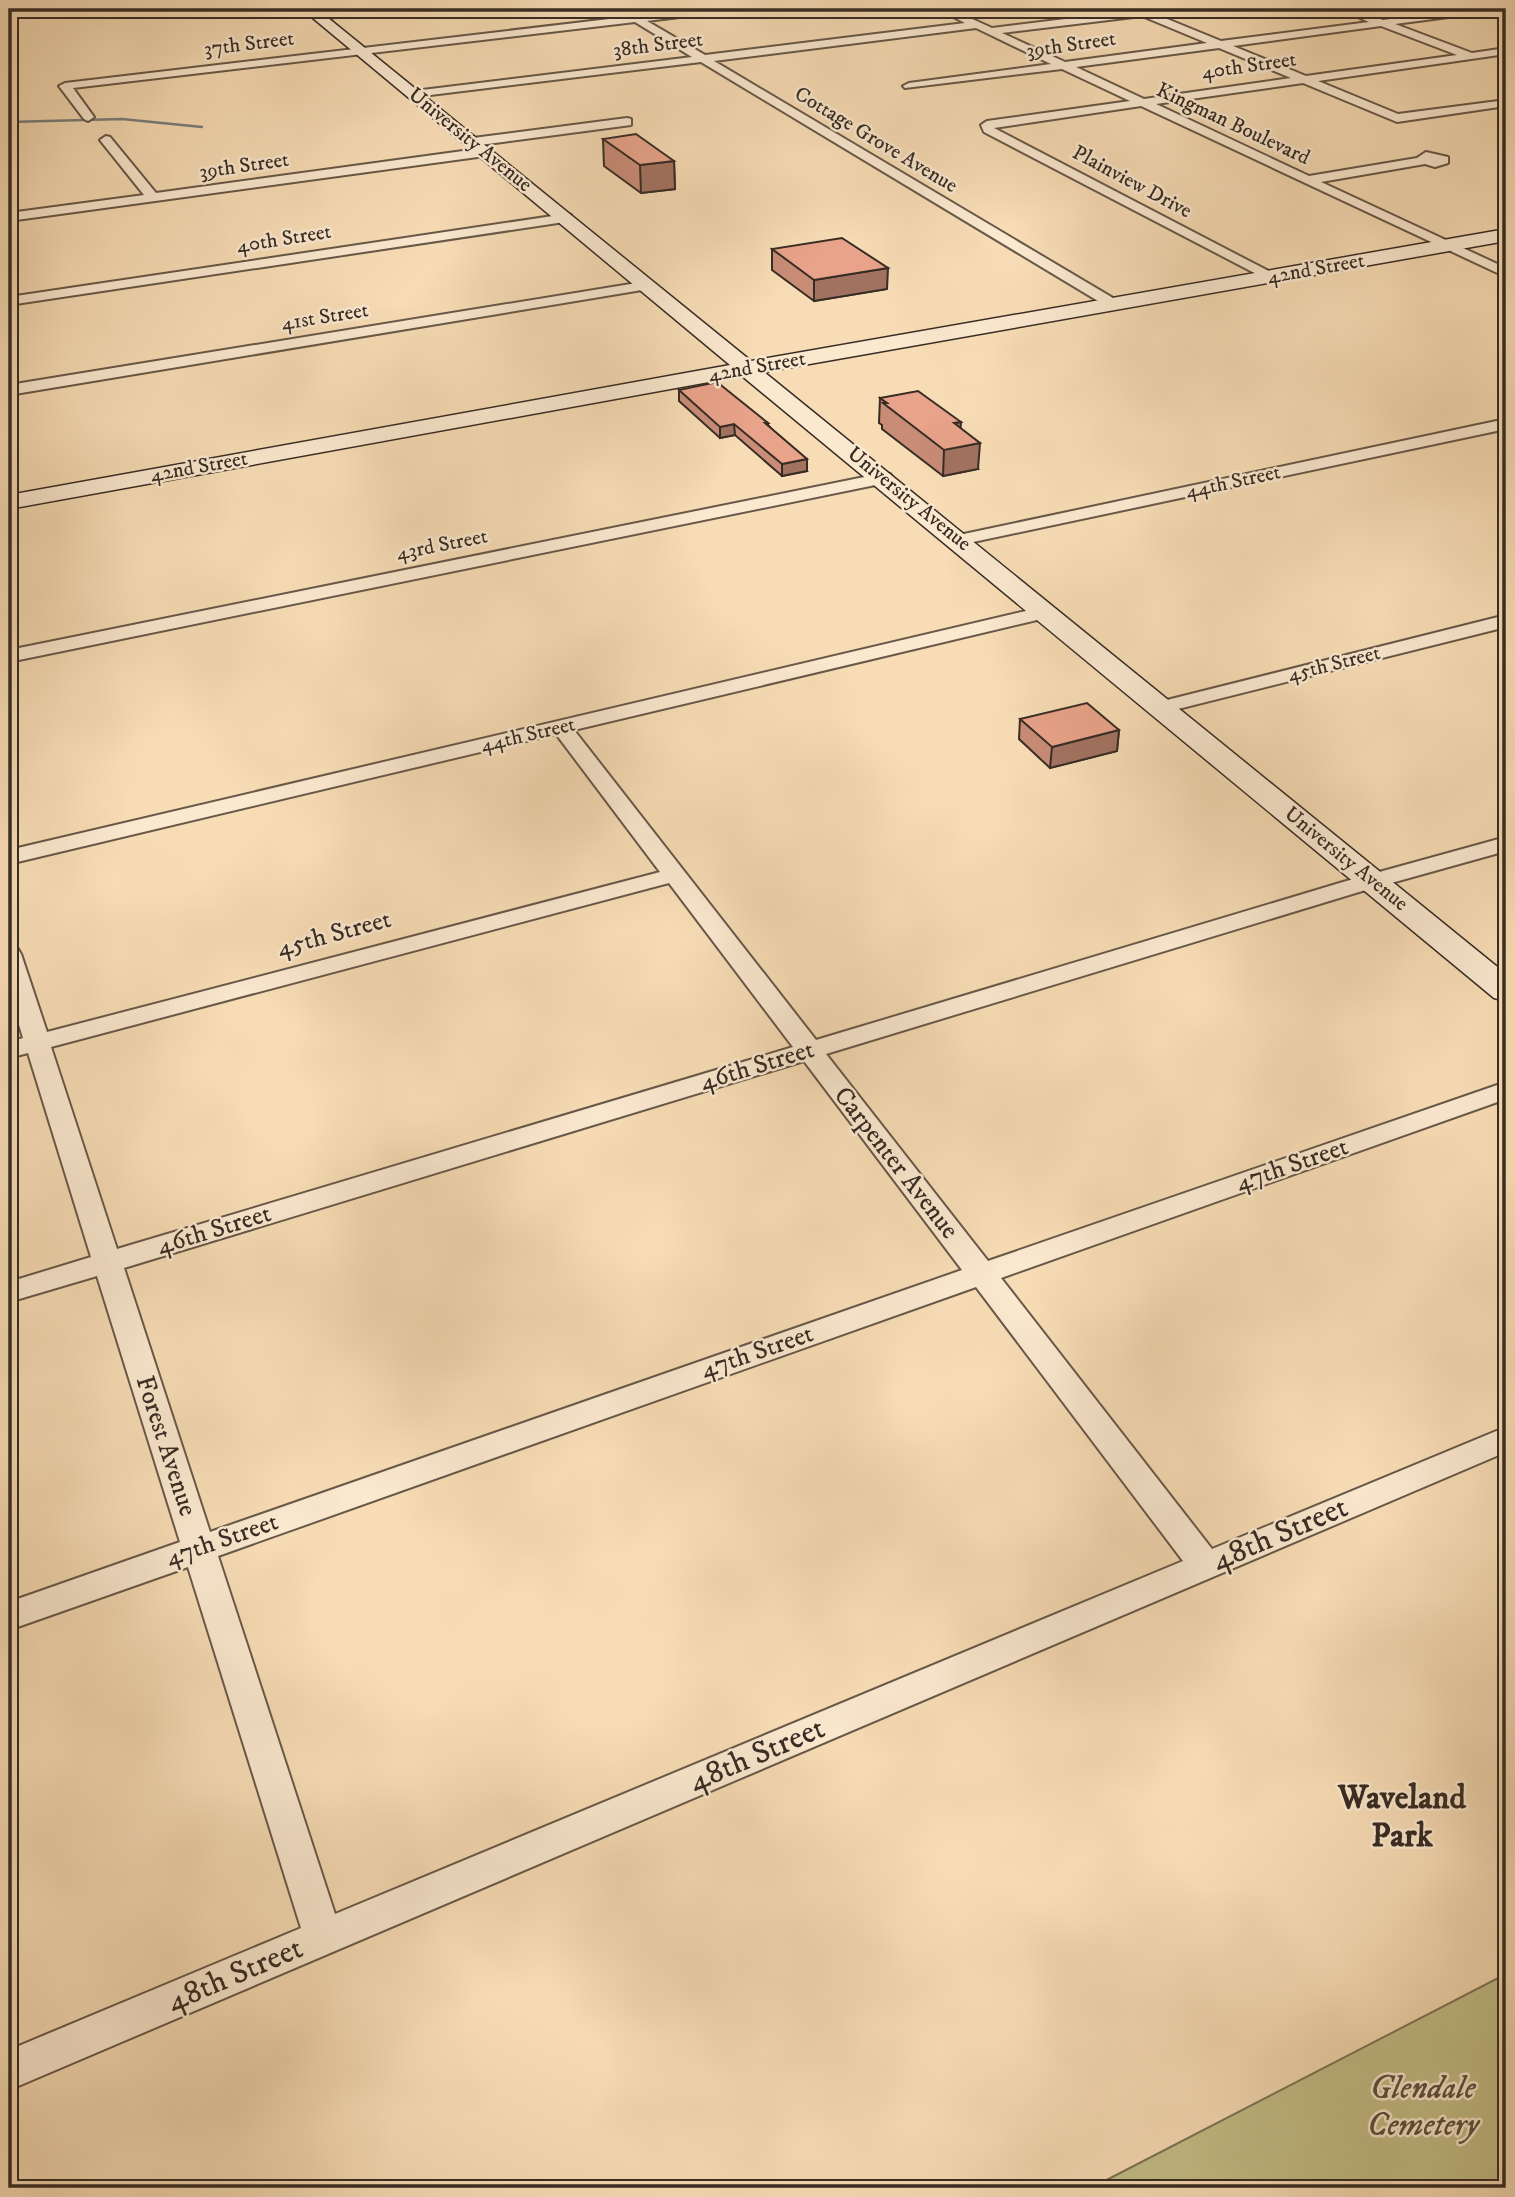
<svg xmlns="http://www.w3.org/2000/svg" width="1515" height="2197" font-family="'IM FELL DW Pica',serif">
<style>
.green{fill:#c3be88;stroke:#7d7556;stroke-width:2}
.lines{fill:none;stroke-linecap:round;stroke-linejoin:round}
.stream{stroke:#78807e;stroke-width:2.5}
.street-casing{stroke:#675848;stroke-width:4}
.secondary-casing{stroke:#372c24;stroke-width:3}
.street{fill:#fae8cf;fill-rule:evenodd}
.secondary{fill:#fae8cf;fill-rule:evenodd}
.wall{fill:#c88c77;stroke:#372c24;stroke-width:2}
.shaded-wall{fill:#a27261;stroke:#372c24;stroke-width:2}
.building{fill:#e8a38a;stroke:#372c24;stroke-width:2}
.labels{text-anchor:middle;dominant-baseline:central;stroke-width:5;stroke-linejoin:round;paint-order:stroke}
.far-street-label{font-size:21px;fill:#372c24;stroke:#fae8cf}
.street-label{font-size:26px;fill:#372c24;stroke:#fae8cf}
.near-street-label{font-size:32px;fill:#372c24;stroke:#fae8cf}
.near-park-label{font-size:32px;font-style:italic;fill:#5a503d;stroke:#fae8cf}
.near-neighbourhood-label{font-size:33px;font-weight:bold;fill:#372c24;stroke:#fae8cf}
</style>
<rect width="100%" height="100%" fill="#f7dcb5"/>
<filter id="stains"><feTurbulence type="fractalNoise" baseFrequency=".00286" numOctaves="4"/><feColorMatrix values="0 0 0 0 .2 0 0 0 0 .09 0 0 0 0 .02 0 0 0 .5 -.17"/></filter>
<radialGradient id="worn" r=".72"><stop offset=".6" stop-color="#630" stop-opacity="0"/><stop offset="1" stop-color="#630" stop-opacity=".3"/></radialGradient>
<!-- green -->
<polygon class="green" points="1506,1974 1506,2188 1091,2188"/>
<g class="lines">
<!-- stream -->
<polyline class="stream" points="9,122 122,119 202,127"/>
<defs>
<g id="street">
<polygon points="355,9 384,9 379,12 318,19 313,16 318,13"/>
<path d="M696,9h29l-5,3 -73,9 58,34 260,-32 -27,-14h13l16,7 4,-4 54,-3 -5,3 -50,6 22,10 139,-17 -2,-2 26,1v4l66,27 148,-19 -29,-13h14l29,11 83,-11h26l-5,3 -92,12 77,29 34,-5v6l-188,27 80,33 108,-14v6l-109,16 -94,-39 -147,21 153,72 108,-18 9,-6 22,5v6l-13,4 -10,-3 -104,18 185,86v9l-365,-171 -147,22 284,148 -7,4 -5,-1 -282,-147 -3,-7 6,-4 143,-20 -68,-32 -157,19 -2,-2 6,-3 142,-19 -75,-36 -262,33 404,240 2,3 -2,3h-10l-407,-245 -287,35 -6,-3 6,-3 278,-34 -57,-35 -562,66 21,29 -6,4 -4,-2 -25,-33 6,-3 561,-66v-4l12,3zM1142,16l65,27 -142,19 -63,-29zM1381,26l76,29 -151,21 -73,-30zM1219,48l72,30 -147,21 -68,-32z"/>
<polygon points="627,118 631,119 631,125 473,146 467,142 473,138"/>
<polygon points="106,136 110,137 156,193 485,148 491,152 485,156 9,221 9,213 144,195 100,140"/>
<polygon points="566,214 571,215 571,221 9,305 9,297"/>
<polygon points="649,281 656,285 654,288 9,395 9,385"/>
<polygon points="1506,419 1506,429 959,545 950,540 959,535"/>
<polygon points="884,473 890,474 893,478 890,482 9,662 9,650"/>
<path d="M1047,606l10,6 -3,4 -480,114 242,310 527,-158 163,-45v14l-147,41 -533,162 162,207 518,-179v17l-505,179 211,271 294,-122v25l-1497,638v-40l292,-122 -113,-361 -179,63v-28l171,-60 -83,-266 -88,26v-20l82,-25 -63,-204 -19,5v-16l14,-4 -14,-46v-45l9,2 3,5 26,78 613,-160 -104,-138 -547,130v-14zM669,883l124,164 -676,202 -66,-202zM804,1061l158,209 -752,262 -86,-264zM976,1287l207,274 -848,353 -117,-358z"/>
<polygon points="1506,615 1506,627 1162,713 1155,711 1152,707 1155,703"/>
</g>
<polygon id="secondary" points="302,9 317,9 751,361 1506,229 1506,241 764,372 1506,974 1506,1001 1494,998 742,376 9,509 9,495 730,365"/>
</defs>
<!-- street casing -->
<use href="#street" class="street-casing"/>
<!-- secondary casing -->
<use href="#secondary" class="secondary-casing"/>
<!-- street -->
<use href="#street" class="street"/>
<!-- secondary -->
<use href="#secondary" class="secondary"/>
</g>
<!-- wall -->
<g class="wall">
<polygon points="603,139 674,161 675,189 641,193 604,166"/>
<polygon points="772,249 887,289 814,301 772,270"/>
<polygon points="679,390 768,423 768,425 807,471 782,476 735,435 720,438 679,401"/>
<polygon points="880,398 978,469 943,476 882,429 882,425 879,423"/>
<polygon points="1020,719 1119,730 1117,751 1050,768 1019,739"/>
</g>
<!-- shaded-wall -->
<g class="shaded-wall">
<polygon points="674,161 675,189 641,193 640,165"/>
<polygon points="888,268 887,289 814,301 814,280"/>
<polygon points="961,422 959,447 980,443 978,469 943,476 944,450 954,423"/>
<polygon points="734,424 735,435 720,438 720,427"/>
<polygon points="807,459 807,471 782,476 782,464"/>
<polygon points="1119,730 1117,751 1050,768 1052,747"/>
</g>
<!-- building -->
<g class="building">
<polygon points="636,134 674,161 640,165 603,139"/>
<polygon points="842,238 888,268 814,280 772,249"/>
<polygon points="717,382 768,423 765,423 807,459 782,464 734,424 720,427 679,390"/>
<polygon points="918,391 961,422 954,423 980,443 944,450 883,403 887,403 880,398"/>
<polygon points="1087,703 1119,730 1052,747 1020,719"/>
</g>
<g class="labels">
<!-- far-street labels -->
<g class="far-street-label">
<text transform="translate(249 44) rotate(-7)">37th Street</text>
<text transform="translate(658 45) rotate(-7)">38th Street</text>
<text transform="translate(1071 45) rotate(-8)">39th Street</text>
<text transform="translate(1249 66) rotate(-8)">40th Street</text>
<text transform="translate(1233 124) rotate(25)">Kingman Boulevard</text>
<text transform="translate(470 140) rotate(39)">University Avenue</text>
<text transform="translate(876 140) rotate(31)">Cottage Grove Avenue</text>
<text transform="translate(244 166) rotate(-8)">39th Street</text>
<text transform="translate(1132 182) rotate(28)">Plainview Drive</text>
<text transform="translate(284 239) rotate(-9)">40th Street</text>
<text transform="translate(1316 269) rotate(-10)">42nd Street</text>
<text transform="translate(325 317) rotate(-9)">41st Street</text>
<text transform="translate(757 367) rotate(-10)">42nd Street</text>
<text transform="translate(199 467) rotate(-10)">42nd Street</text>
<text transform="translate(1233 482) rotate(-12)">44th Street</text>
<text transform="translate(909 499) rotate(39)">University Avenue</text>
<text transform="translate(442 545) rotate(-11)">43rd Street</text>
<text transform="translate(1334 664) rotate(-14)">45th Street</text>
<text transform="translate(528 735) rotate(-13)">44th Street</text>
<text transform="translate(1346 859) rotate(39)">University Avenue</text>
</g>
<!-- street labels -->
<g class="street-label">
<text transform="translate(334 934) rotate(-15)">45th Street</text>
<text transform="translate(757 1066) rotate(-17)">46th Street</text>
<text transform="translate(896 1163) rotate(52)">Carpenter Avenue</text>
<text transform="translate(1292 1165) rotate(-19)">47th Street</text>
<text transform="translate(214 1230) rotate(-17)">46th Street</text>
<text transform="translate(757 1352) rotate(-19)">47th Street</text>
<text transform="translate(166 1446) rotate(72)">Forest Avenue</text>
<text transform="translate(222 1540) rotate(-19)">47th Street</text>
</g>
<!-- near-street labels -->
<g class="near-street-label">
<text transform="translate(1280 1534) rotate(-23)">48th Street</text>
<text transform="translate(757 1755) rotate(-23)">48th Street</text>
<text transform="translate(235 1975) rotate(-23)">48th Street</text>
</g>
<!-- near-park labels -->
<g class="near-park-label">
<text x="1423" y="2089">Glendale<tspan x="1423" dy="37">Cemetery</tspan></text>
</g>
<!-- near-neighbourhood labels -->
<g class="near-neighbourhood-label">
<text x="1402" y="1798">Waveland<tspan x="1402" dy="38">Park</tspan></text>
</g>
</g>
<!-- margin -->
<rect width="1515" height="2197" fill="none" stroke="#f7dcb5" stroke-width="35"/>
<rect x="10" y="10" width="1494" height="2176" fill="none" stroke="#372c24" stroke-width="3.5"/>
<rect x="18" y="18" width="1480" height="2162" fill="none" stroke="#372c24" stroke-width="2"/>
<rect width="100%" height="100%" filter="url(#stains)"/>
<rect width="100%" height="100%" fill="url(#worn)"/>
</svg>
